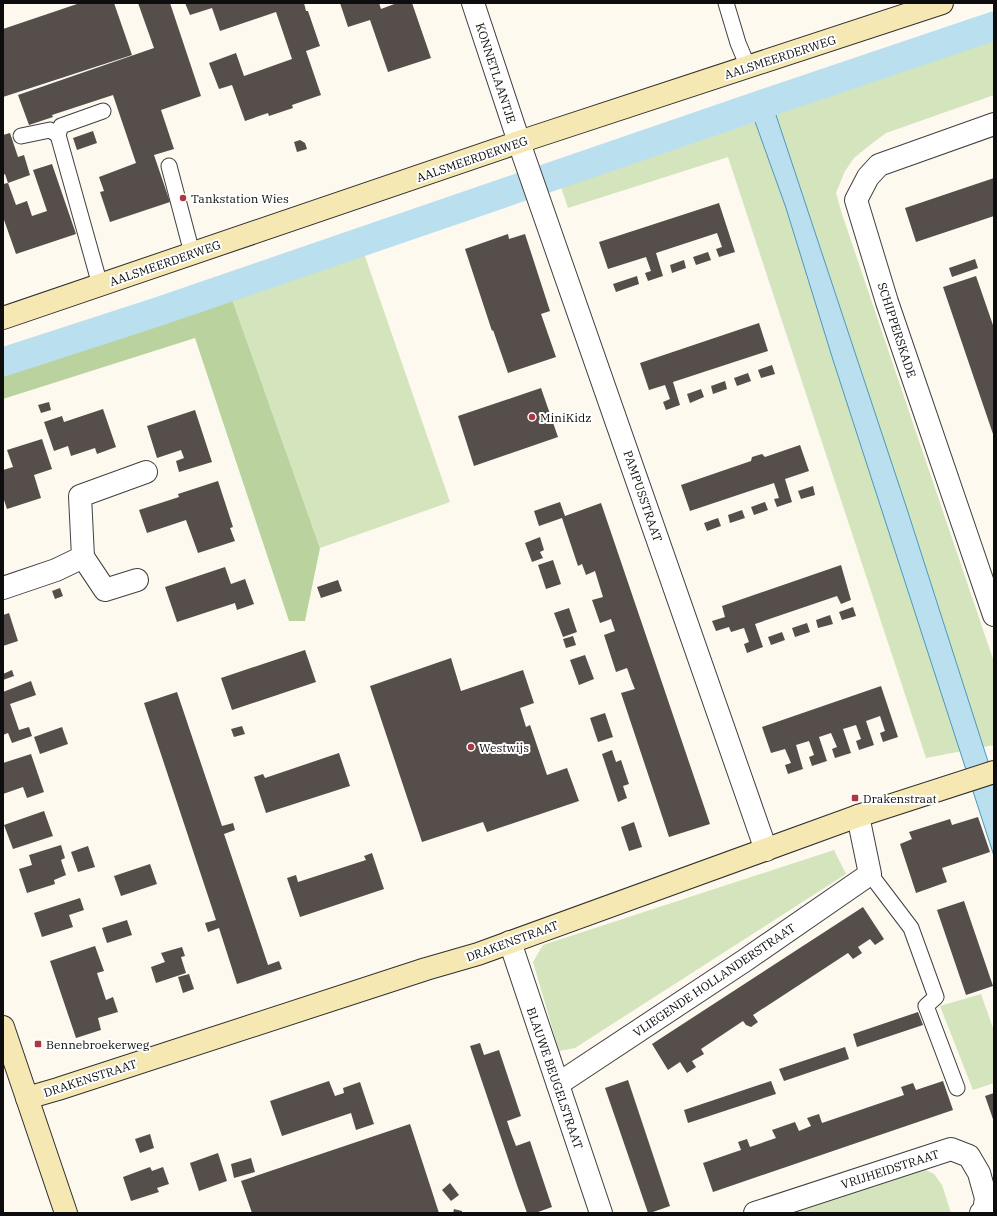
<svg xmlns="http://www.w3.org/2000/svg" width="997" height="1216" font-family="'IBM Plex Serif',serif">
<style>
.green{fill:#d4e4bd}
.forest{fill:#bad39e}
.water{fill:#badfef;stroke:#4999bd}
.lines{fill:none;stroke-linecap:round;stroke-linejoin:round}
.canal{stroke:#badfef;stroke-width:29}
.building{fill:#554e4b}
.lane-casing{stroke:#404040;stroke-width:17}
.street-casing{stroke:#404040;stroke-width:24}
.secondary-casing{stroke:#2f2f2f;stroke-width:24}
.lane{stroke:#fff;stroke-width:15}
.street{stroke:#fff;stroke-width:22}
.secondary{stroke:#f6e8b2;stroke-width:22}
.poi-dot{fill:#ad3645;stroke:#fff;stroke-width:1.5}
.labels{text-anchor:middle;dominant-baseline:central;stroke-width:4;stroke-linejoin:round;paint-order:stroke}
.street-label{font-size:12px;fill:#0d0d0d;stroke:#fff}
.poi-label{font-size:12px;fill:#0d0d0d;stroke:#fff;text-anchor:start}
</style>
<rect width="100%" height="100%" fill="#fdf9ef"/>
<!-- green -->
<g class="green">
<polygon points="994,25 994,95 886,133 870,145 854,158 845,171 836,193 842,214 994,662 994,745 926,758 728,157 568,208 560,184 554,174 781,99"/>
<polygon points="360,242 450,502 320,548 227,285"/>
<polygon points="834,850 846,874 575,1048 559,1051 533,962 543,945"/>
<polygon points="981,994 994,1031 994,1083 973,1090 940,1006"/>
<polygon points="922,1168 934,1174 942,1185 951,1213 766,1213"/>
</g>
<!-- forest -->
<polygon class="forest" points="227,285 320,548 305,621 289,621 195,338 3,399 3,361"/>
<!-- water -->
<polygon class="water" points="774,109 907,509 994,780 994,856 833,360 786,208 753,116"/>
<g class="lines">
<!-- canal -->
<polyline class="canal" points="3,362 160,311 760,105 994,26"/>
</g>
<!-- building -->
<g class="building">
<polygon points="80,3 114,3 132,55 3,97 3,29"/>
<polygon points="138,3 170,3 201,96 161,110 174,149 154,155 170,202 110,222 100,192 104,191 99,177 136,163 113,95 52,115 53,117 29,125 18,95 154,48"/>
<polygon points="185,3 304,3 306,11 308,11 320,46 306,51 321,95 292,105 293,108 269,116 268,113 245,121 232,85 219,89 209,63 236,53 244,76 292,59 276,12 220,31 212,8 190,15"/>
<polygon points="340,3 379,3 381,9 397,3 412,3 431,58 388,72 370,20 348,27"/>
<polygon points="93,131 97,143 77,150 73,138"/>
<polygon points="10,133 18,157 24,155 30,175 8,183 16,205 27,201 32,216 47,211 33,170 52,164 76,234 16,254 3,217 3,184 8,183 5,174 3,175 3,135"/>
<polygon points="300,140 305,143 307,149 297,152 294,142"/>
<polygon points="994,178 994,216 916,242 905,208"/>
<polygon points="719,203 735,252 719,257 716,249 722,247 717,233 656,253 663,276 648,281 645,273 651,271 646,257 608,269 599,242"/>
<polygon points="508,234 509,239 525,234 550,311 541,314 556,357 508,373 493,330 492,331 465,249"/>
<polygon points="708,252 711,260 696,265 693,257"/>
<polygon points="975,259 978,268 952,277 949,268"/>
<polygon points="684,260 686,268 672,273 670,265"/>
<polygon points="637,276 639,284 616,292 613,284"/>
<polygon points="976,276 994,328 994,437 943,287"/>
<polygon points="759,323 768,351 673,382 680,405 666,410 663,402 670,399 665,385 649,390 640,363"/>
<polygon points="772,365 775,374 761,378 758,370"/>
<polygon points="748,373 751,381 737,386 734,378"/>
<polygon points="725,381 727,389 713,394 711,386"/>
<polygon points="541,388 558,437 474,466 458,416"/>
<polygon points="701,389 704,397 690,403 687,394"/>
<polygon points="49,402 51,410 41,413 38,405"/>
<polygon points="103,409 116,447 97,454 95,448 71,456 68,446 54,451 44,422 62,416 64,422"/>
<polygon points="195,410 212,462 179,472 176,461 184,458 181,450 157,458 147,426"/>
<polygon points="42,439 52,469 34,475 41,498 7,509 3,497 3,470 13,467 7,450"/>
<polygon points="800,445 809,471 785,479 792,502 777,507 774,499 779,498 774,483 690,511 681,485 751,461 752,457 762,454 765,457"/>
<polygon points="218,481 233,527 230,528 235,541 198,553 186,520 147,533 139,510 179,497 178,494"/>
<polygon points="813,486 815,495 801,499 798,491"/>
<polygon points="560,502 565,516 601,503 710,824 669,837 621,693 635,689 632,682 627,668 616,672 604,635 615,631 611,619 600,623 592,600 603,597 595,571 586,575 582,564 578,566 562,518 539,526 534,511"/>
<polygon points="765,502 768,510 754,515 751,507"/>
<polygon points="742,510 745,518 730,523 728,515"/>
<polygon points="718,518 721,526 707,531 704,523"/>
<polygon points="540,537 544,550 540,552 543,558 532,562 525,543"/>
<polygon points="553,560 561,584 546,589 538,565"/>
<polygon points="841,565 851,600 841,604 837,596 755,624 763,647 747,653 744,644 749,642 744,628 731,632 729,627 716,631 712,621 725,617 722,606"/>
<polygon points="225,567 231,584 245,579 254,604 237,610 235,603 177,622 165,587"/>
<polygon points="338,580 342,591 321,598 317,587"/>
<polygon points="60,588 63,596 55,599 52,591"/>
<polygon points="853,607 856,616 842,620 839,612"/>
<polygon points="569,608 577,632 563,637 554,613"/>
<polygon points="9,613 18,641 3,646 3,615"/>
<polygon points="830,615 833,624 818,628 816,620"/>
<polygon points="807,623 810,632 795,637 792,628"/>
<polygon points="782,632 785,640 771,645 768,637"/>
<polygon points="573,636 576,645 566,648 563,639"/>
<polygon points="305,650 316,682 232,710 221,678"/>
<polygon points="585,655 594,679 579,685 570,660"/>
<polygon points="451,658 461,691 523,670 534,703 520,708 526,727 530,725 547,775 567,768 579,801 487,832 483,822 422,842 370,686"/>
<polygon points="12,670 14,676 3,680 3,674"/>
<polygon points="31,681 36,695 10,704 19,730 29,727 32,736 12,743 8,733 3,735 3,692"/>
<polygon points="881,686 898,737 883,742 880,733 885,731 880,716 866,721 874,745 859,750 856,741 861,739 856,725 843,729 851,753 835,758 832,749 837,747 831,733 819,737 827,761 812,766 809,757 814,755 809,741 796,745 803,769 788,774 785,765 791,763 785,749 771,753 762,727"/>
<polygon points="177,692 222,826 233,823 235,830 224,834 268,965 279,961 282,969 237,984 219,928 208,932 205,923 216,920 144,703"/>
<polygon points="605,713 613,737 598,742 590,718"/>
<polygon points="242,726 245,734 234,737 231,729"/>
<polygon points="62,727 68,744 40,754 34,737"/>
<polygon points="612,750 616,762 621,760 629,784 623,786 627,798 618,802 602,754"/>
<polygon points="339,753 350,786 266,813 254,777 263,774 265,778"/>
<polygon points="31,754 44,792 27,798 23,787 3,794 3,763"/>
<polygon points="44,811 53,836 13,849 4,825"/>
<polygon points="978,817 990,852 942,868 947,882 916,893 900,844 912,839 909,832 950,819 952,825"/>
<polygon points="634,822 642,847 629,851 621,827"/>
<polygon points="61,845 65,858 61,860 66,875 54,880 55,884 27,893 19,869 32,865 29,855"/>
<polygon points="88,846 95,867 78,872 71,852"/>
<polygon points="372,853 384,889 300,917 287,878 296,875 298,882 366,860 364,856"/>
<polygon points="150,864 157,884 121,896 114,876"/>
<polygon points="80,898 84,910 69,915 73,927 42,937 34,913"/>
<polygon points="964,901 993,986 966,995 937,910"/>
<polygon points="863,907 884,939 875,945 870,939 858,947 862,953 853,959 848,953 753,1015 758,1022 751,1027 746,1025 743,1021 701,1049 704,1054 692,1061 696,1067 687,1073 680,1062 668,1070 652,1044"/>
<polygon points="127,920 132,935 107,943 102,928"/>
<polygon points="95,946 104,971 97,973 106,1000 113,997 118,1012 98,1018 101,1030 76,1038 50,961"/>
<polygon points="182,947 185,956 181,957 186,973 156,983 151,967 165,962 161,953"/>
<polygon points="189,974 194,989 183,993 178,977"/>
<polygon points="918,1012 923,1025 857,1047 853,1034"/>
<polygon points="480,1043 484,1055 499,1050 521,1116 507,1121 511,1133 516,1146 530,1141 552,1207 538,1212 538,1213 527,1213 518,1188 470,1046"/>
<polygon points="845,1047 849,1059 784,1081 779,1069"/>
<polygon points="628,1080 670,1206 650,1213 648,1213 605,1088"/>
<polygon points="329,1081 335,1096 344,1093 343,1088 360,1082 374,1124 356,1130 351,1113 282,1136 270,1101"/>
<polygon points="771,1081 776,1094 688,1123 684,1110"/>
<polygon points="943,1081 953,1110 713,1192 703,1163 741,1150 738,1142 747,1139 750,1147 776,1138 772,1130 795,1122 799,1131 811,1126 807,1118 819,1114 822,1123 904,1095 901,1087 913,1083 916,1090"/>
<polygon points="994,1093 994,1122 985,1096"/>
<polygon points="410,1124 439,1213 252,1213 241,1181"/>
<polygon points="150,1134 154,1148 140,1153 135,1139"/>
<polygon points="218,1153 227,1181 199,1191 190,1163"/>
<polygon points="251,1158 255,1172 234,1178 231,1164"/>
<polygon points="150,1167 152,1171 163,1167 169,1184 157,1188 159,1192 131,1201 123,1177"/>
<polygon points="450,1183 459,1195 451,1201 442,1190"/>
<polygon points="454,1209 462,1211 462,1213 453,1213"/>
</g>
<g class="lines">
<defs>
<g id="lane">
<polyline points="726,3 738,43 748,67"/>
<polyline points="21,136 50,130 58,135"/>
<polyline points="169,166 192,253"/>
<polyline points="100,285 58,135 61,126 103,111"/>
<polyline points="870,874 911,928 936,997 926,1006 957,1088"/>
</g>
<g id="street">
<polyline points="473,3 524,157 766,850"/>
<polyline points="994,124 879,165 868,177 856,200 887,302 994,615"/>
<polyline points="83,557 105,590 137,580"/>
<polyline points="3,588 56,570 83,557 80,496 146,472"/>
<polyline points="510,942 601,1213"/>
<polyline points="558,1084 744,961 870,874 858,816"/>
<polyline points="755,1213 951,1149 969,1156 979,1173 986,1198 984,1211 981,1213"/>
</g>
<g id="secondary">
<polyline points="3,318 519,142 942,3"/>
<polyline points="3,1027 66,1213"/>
<polyline points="27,1098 58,1089 426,969 478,954 858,816 994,772"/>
</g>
</defs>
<!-- lane casing -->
<use href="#lane" class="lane-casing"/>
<!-- street casing -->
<use href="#street" class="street-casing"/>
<!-- secondary casing -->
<use href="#secondary" class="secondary-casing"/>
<!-- lane -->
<use href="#lane" class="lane"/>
<!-- street -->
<use href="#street" class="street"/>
<!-- secondary -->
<use href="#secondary" class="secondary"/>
</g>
<!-- markers -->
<g class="poi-dot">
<circle cx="183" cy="198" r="4"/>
<circle cx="532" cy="417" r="4"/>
<circle cx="471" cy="747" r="4"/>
<rect x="851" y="794" width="8" height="8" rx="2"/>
<rect x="34" y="1040" width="8" height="8" rx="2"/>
</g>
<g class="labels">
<!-- street labels -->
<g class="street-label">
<text transform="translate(780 57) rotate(-18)">AALSMEERDERWEG</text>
<text transform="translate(496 73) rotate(72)">KONNETLAANTJE</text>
<text transform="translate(472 159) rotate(-19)">AALSMEERDERWEG</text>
<text transform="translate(165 263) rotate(-19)">AALSMEERDERWEG</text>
<text transform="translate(897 330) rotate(72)">SCHIPPERSKADE</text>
<text transform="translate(643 496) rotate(71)">PAMPUSSTRAAT</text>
<text transform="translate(512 941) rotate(-20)">DRAKENSTRAAT</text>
<text transform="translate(714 980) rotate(-34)">VLIEGENDE HOLLANDERSTRAAT</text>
<text transform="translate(90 1078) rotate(-18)">DRAKENSTRAAT</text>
<text transform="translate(555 1078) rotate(71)">BLAUWE BEUGELSTRAAT</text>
<text transform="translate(890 1169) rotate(-18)">VRIJHEIDSTRAAT</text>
</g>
<!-- poi labels -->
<g class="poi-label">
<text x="191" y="198">Tankstation Wies</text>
<text x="540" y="417">MiniKidz</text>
<text x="479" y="747">Westwijs</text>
<text x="863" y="798">Drakenstraat</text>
<text x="46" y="1044">Bennebroekerweg</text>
</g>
</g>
<!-- border -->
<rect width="997" height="1216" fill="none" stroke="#0d0d0d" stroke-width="8"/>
</svg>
